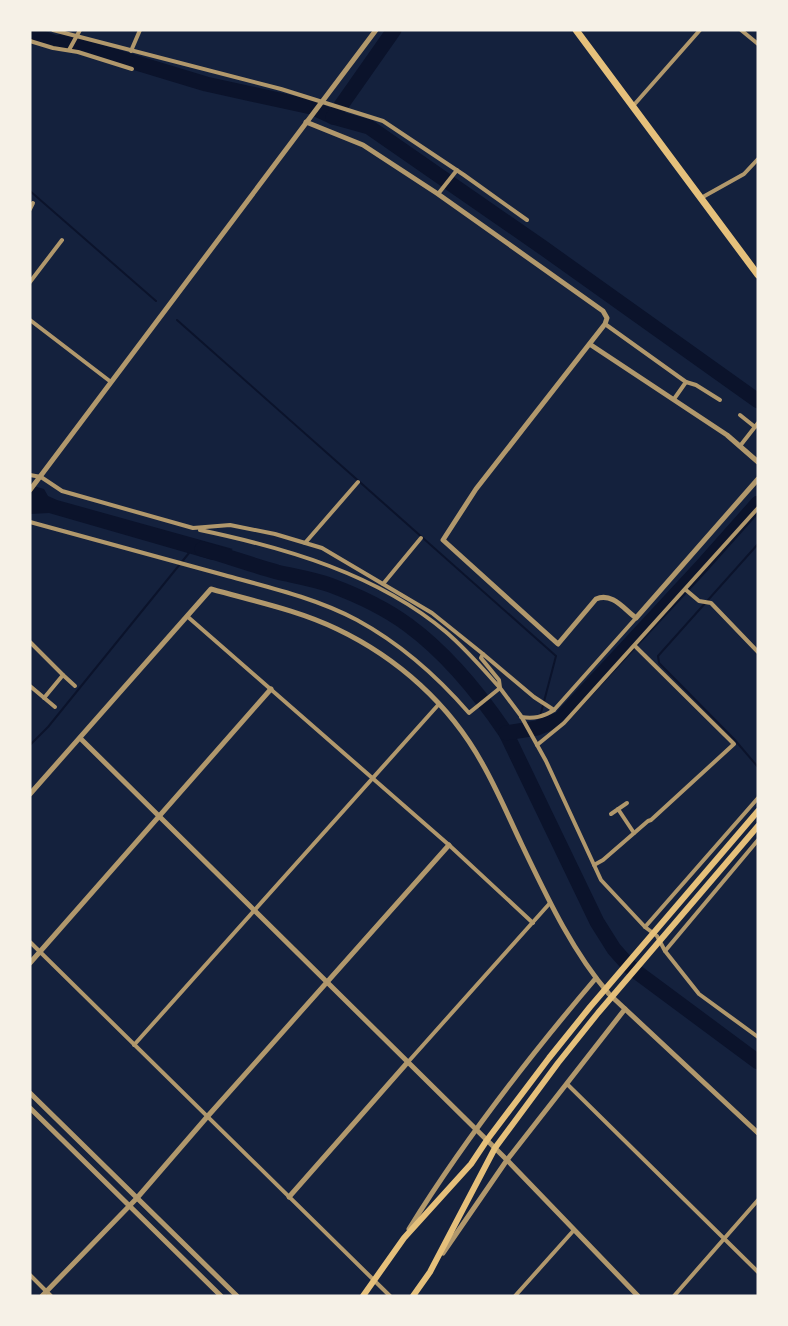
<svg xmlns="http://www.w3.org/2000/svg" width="788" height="1326" font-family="Quicksand,sans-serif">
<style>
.water{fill:#0b132b}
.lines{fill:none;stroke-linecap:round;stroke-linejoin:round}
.stream{stroke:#0b132b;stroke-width:2}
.river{stroke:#0b132b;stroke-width:15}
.minor{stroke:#b1986c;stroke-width:4}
.tertiary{stroke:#b1986c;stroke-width:5}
.secondary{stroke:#e5c07b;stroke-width:6}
.trunk{stroke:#e5c07b;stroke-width:7}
</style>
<rect width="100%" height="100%" fill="#14213d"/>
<!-- water -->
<polygon class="water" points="30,485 44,489 48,496 57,500 233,549 212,560 49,513 30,514"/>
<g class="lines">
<!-- stream -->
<g class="stream">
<polyline points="71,30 75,30"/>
<polyline points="30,191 156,301"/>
<polyline points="177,320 556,656 537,728"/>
<polyline points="758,544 658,656 659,663 734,739 758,767"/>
<polyline points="30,745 48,727 189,553"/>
</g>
<!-- river -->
<g class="river">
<polyline points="30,33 56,43 64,41 206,84 311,107 333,117 369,127 542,247 758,401"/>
<polyline points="333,117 394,30"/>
<path d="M202,549c25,7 50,16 75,23 17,4 36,7 53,13 27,10 55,23 78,40 38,28 71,68 98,108l91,189 17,27 16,18 128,95"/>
<polyline points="506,733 537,728 560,719 701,567 758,503"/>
</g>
<!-- minor -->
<g class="minor">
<polyline points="53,30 281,89 383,121 464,175 527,220"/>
<polyline points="741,30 758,44"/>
<polyline points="30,41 53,48 78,52 132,69"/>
<polyline points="69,50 80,30"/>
<polyline points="131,51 140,30"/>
<polyline points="633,106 700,30"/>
<polyline points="438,194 457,170"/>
<polyline points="701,198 744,174 758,159"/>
<polyline points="30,209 33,203"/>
<polyline points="30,282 62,240"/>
<polyline points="30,320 111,382"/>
<polyline points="605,324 686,382 674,399"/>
<polyline points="686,382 696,385 720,400"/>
<polyline points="740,415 755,427"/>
<polyline points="740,446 758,423"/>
<polyline points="30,475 41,477 62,491 193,528 230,525 275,534 322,548 432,613 483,654 481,658 499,680 500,688 521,716 546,761 601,880 645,927 657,936 665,951 699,994 758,1037"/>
<path d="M30,522c65,18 129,35 194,53 44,12 92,23 133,45 44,24 80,56 112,93l31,-25c-17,-19 -34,-39 -54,-56 -69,-58 -160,-84 -246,-102"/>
<polyline points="305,543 358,482"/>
<polyline points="383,584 421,538"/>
<polyline points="686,590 699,601 711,603 758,652"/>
<polyline points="188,617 449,845 533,923"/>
<polyline points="30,642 63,675"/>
<polyline points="483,654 534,697 554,710"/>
<polyline points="30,686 55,707"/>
<polyline points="44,698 63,675 75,686"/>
<path d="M521,717c13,2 22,0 33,-7l82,-92"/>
<polyline points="537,745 564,723 758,508"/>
<polyline points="618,809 634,833"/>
<polyline points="611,814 627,803"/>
<polyline points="594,865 603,860 648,821 651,820 734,744 635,646"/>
<polyline points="645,927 758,798"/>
<polyline points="30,942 390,1296"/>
<polyline points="665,951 758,840"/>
<polyline points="134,1045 439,704"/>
<polyline points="408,1062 550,903"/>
<polyline points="567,1084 758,1272"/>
<polyline points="30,1275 51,1296"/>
<polyline points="515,1296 574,1230"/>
<polyline points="674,1296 758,1200"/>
</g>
<!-- tertiary -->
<g class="tertiary">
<path d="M306,122l57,23 75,49 165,117 4,7 -2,6 -129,165 -33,51 115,104 38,-45c16,-7 28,10 40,19l122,-139"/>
<polyline points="591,345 727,435 758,462"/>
<polyline points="30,490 376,30"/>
<polyline points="80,738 507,1160 638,1296"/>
<path d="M30,794l181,-205c42,12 87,21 126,40 61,29 113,76 145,134 15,26 27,55 40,82 25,52 50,106 87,149l149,139"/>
<polyline points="30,963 271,689"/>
<polyline points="30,1093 237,1296"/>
<polyline points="30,1108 221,1296"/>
<polyline points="289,1197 407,1063"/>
<path d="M409,1229c55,-89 119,-171 187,-251"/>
<polyline points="443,1253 507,1160 625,1009"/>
<polyline points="42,1296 137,1198 207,1117 449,845"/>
</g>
<!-- secondary -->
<g class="secondary">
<polyline points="363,1296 404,1238 471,1164 487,1140 549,1058 590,1007 758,811"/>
<polyline points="413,1296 430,1272 495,1148 558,1063 598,1013 758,826"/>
</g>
<!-- trunk -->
<polyline class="trunk" points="576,30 758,275"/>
</g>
<!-- border -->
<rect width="788" height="1326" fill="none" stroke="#f6f1e7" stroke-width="63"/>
</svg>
